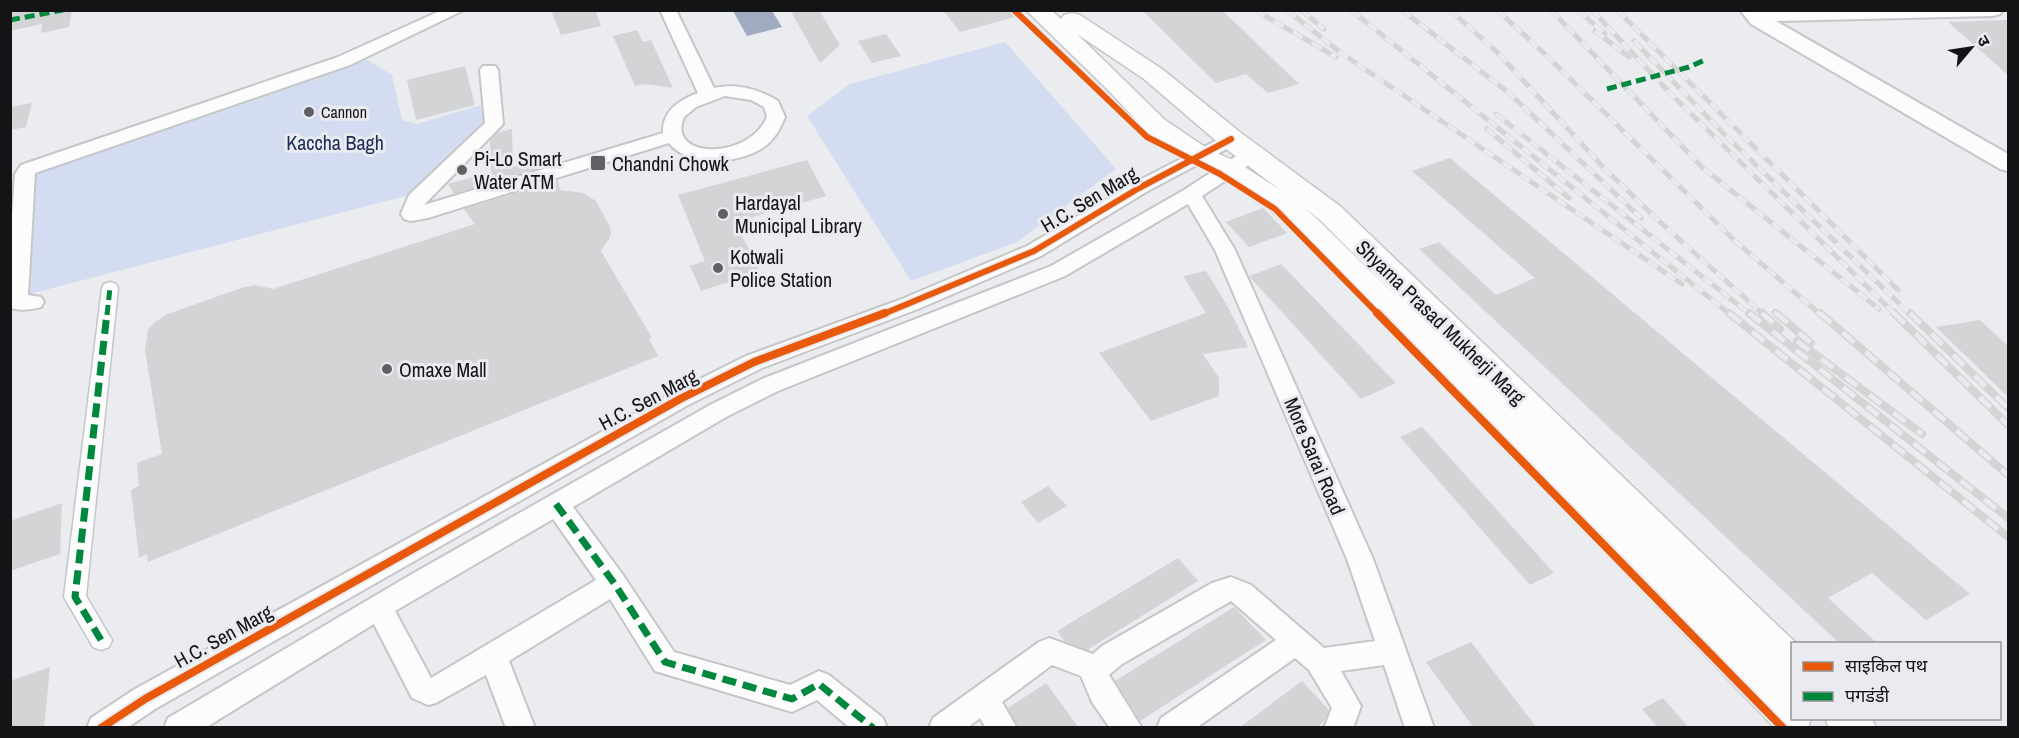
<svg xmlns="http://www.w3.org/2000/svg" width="2019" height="738" font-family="'Archivo Narrow','Noto Sans Devanagari',sans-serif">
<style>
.green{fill:#d3dcf0}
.water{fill:#a0aac1}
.building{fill:#d2d4d6}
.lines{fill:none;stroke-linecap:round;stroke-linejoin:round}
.pedestrian-casing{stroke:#c5c6c8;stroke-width:3}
.minor-casing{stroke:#c5c6c8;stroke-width:4}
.tertiary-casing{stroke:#c5c6c8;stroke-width:4}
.secondary-casing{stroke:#c5c6c8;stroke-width:3}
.pedestrian{fill:#fcfcfd;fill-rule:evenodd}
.minor{fill:#fcfcfd;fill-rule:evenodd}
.tertiary{fill:#fcfcfd;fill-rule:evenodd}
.secondary{fill:#fcfcfd;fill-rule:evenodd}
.rail-far1-casing{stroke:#d4d4d5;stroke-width:5}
.rail-casing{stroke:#d4d4d5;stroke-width:8}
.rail-far1{stroke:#e9ebf0;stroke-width:4;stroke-dasharray:11;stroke-linecap:butt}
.rail{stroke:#e9ebf0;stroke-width:5;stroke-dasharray:15;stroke-linecap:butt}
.quiet-far1{stroke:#00873e;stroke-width:5;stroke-dasharray:10 5;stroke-linecap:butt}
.quiet{stroke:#00873e;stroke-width:7;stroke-dasharray:14 7;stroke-linecap:butt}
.cycleway-far1-casing{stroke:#e9ebf0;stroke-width:9}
.cycleway-casing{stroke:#e9ebf0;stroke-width:12}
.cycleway-far1{stroke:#e8590c;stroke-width:6}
.cycleway{stroke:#e8590c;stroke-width:8}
.poi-dot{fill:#5e6061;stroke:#e9ebf0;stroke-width:2}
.labels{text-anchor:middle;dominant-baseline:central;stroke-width:6;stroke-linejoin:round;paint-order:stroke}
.far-poi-label{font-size:16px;fill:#131415;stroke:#e9ebf0;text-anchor:start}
.park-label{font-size:20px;fill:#1f2b57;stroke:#e9ebf0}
.poi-label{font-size:20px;fill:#131415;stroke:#e9ebf0;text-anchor:start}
.street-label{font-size:20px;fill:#131415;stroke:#e9ebf0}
</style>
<rect width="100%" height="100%" fill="#eaecef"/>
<!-- green -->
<g class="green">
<polygon points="1005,42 1116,169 1017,242 911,281 807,116 850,84"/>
<polygon points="364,58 392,75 402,120 417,124 481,105 484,124 417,193 22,296 27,177"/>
</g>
<!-- water -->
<polygon class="water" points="733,11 772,11 782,27 747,36"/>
<!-- building -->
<g class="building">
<polygon points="10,10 72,10 69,27 41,33 42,24 10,31"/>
<polygon points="551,10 595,10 601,26 561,35"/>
<polygon points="790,10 819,10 840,45 820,63"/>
<polygon points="943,10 1019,10 1019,16 960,32"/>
<polygon points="1142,10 1222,10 1299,84 1268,93 1246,74 1216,83"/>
<polygon points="2008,20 2008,75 1948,22"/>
<polygon points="637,30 643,42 651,40 673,88 645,84 635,86 613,36"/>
<polygon points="886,34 901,56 872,63 858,41"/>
<polygon points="465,66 475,105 416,120 407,80"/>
<polygon points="32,103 26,127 10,130 10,107"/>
<polygon points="512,129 513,167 552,159 554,164 454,194 448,184 491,172 490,140 497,133"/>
<polygon points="1450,158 1970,594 1926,620 1872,573 1828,598 1878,644 1840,644 1419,249 1439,242 1496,295 1535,278 1412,171"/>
<polygon points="807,160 826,196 735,222 760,272 701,291 690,266 705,261 678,195"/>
<polygon points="558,180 560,190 583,193 596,201 610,227 611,233 609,239 601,251 652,338 649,339 658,356 148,562 147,554 139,558 131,490 139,486 137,463 162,454 145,351 148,329 158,320 168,314 241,288 255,285 273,289 475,224 464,209"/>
<polygon points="1263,208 1287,233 1249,247 1226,222"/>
<polygon points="1281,264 1396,383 1361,399 1249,276"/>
<polygon points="1206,271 1228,307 1248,347 1203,354 1219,378 1219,396 1151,421 1099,353 1206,313 1183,276"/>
<polygon points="1980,320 2008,346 2008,397 1936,327"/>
<polygon points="1422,427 1554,573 1530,585 1400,437"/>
<polygon points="1048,486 1067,506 1038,523 1021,502"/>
<polygon points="62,503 60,554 10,571 10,521"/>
<polygon points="1178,558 1198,581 1087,650 1065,642 1057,631"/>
<polygon points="1234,607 1266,640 1140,721 1115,681"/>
<polygon points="1471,642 1537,728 1474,728 1426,662"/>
<polygon points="50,667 44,728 10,728 10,681"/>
<polygon points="1302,681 1329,710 1324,721 1316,728 1239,728"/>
<polygon points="1046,683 1079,728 1019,728 1008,708"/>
<polygon points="1663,698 1689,728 1658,728 1642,709"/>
</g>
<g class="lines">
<defs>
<polygon id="pedestrian" points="110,282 116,284 118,288 86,596 112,640 109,647 101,650 93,647 64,597 102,288 104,284"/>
<g id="minor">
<path d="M442,10h22l-114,55 -315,108 -7,122 13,2 3,5 -3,5c-11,3 -20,4 -31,1v-65l5,-69 6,-9 317,-108z"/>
<path d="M660,10h16l38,78c22,-5 45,1 64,13l7,16c-5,12 -10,22 -21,30 -24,17 -76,21 -95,-4l-241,75 -17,3 -7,-2 -3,-5 8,-19 76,-72 -5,-53 3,-4h12l3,4 5,54 -79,81 239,-72c-1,-22 16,-33 35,-40zM725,96l26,4 13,7 3,10c-19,44 -101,42 -83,0l12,-10z"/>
<polygon points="1231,133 1238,135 1240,139 1238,143 1146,192 1041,256 918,309 762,368 688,405 155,709 127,728 87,728 91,718 135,689 672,393 746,356 902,299 1027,246 1132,184"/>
<path d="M1251,149l7,2 2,4 -2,4 -56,37 33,54 138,309 61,169h-29l-21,-63 -43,6 20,35 -8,22h-29l8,-20 -23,-38 -14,-12 -99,70h-39l4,-10 115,-78 -45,-39 -109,63 -13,11 33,53h-32l-18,-26 -11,-26 -29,-11 -50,37 15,26h-31l-6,-10 -13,10h-38l4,-10 106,-76 10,-4 44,16 9,-8 110,-63 19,-6 20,8 73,63 51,-7 -28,-82 -132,-309 -27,-46 -123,72 -287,115 -52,26 -153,90 50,68 51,77 116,33 29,-14 10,4 54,43 4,10h-37l-33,-28 -25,12 -137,-41 -45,-72 -101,62 26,67h-29l-20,-53 -50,28 -8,2 -16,-7 -38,-74 -169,104h-41l4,-10 244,-144 298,-169 52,-26 289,-113 133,-76 60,-39zM553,519l43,61 -165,98 -36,-67z"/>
</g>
<polygon id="tertiary" points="1740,10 1763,12 2003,10 2000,14 1993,16 1776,21 2008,154 2008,171 2000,169 1751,24"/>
<g id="secondary">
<path d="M1026,10h25l10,9 3,-4 8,-2 8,2 82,54 79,64 99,73 457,438h-5v41l-2,-1 2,3v31h19l-3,10h-33l-478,-495 -25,-22 -55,-37 -29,-13 -41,-29 -37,-40zM1077,34l67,45 77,66 59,45 -43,-28 -29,-13 -43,-29zM1306,209l14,11 84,84 -87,-85z"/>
<polygon points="1825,718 1872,718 1876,728 1829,728"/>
</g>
</defs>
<!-- pedestrian casing -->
<use href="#pedestrian" class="pedestrian-casing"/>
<!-- minor casing -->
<use href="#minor" class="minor-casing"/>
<!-- tertiary casing -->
<use href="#tertiary" class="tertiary-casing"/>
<!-- secondary casing -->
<use href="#secondary" class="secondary-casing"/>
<!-- pedestrian -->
<use href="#pedestrian" class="pedestrian"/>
<!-- minor -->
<use href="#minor" class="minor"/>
<!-- tertiary -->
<use href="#tertiary" class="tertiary"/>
<!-- secondary -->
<use href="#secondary" class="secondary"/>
<defs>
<g id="rail-far1">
<polyline points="1255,10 1336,57"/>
<polyline points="1287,10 1341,53 1682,284"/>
<polyline points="1301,10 1324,29"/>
<polyline points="1351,10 1731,315"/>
<polyline points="1402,10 1509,93 1641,218"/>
<polyline points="1450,10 1497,52 1604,168 1660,222 1764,315"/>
<polyline points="1497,10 1545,54 1734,240 1821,315"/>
<polyline points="1551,10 1702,167 1879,309"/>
<polyline points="1578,10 1605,34"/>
<polyline points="1592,10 1670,93 1896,315"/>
<polyline points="1617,10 1898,290"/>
<polyline points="1595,31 1629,57"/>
<polyline points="1634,41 1724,134 1911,315"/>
<polyline points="1496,114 1751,315"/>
<polyline points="1487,129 1569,198"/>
<polyline points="1774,312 1777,315"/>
</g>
<g id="rail">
<polyline points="1729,313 2008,537"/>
<polyline points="1749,313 2008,518"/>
<polyline points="1762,313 1780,329"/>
<polyline points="1776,313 1811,343"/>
<polyline points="1820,313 2008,475"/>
<polyline points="1894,313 2008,425"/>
<polyline points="1910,313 2008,408"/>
<polyline points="1797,341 1922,434"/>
</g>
</defs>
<!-- rail-far1 casing -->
<use href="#rail-far1" class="rail-far1-casing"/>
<!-- rail casing -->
<use href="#rail" class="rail-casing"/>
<!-- rail-far1 -->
<use href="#rail-far1" class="rail-far1"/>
<!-- rail -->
<use href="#rail" class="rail"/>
<!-- quiet-far1 -->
<g class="quiet-far1">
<polyline points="10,20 63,10"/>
<polyline points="1607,89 1689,67 1707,59"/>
<polyline points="107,315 110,288"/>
</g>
<!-- quiet -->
<g class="quiet">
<polyline points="556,504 614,583 665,662 792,699 819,684 873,728"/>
<polyline points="101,640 75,597 107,313"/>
</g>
<defs>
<g id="cycleway-far1">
<polyline points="1014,10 1147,137 1220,174 1275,209 1379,315"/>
<polyline points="881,315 1034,251 1139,188 1231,139"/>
</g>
<g id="cycleway">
<polyline points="1377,313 1783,728"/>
<polyline points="101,728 145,699 680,399 754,362 885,313"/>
</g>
</defs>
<!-- cycleway-far1 casing -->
<use href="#cycleway-far1" class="cycleway-far1-casing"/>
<!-- cycleway casing -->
<use href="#cycleway" class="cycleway-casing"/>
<!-- cycleway-far1 -->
<use href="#cycleway-far1" class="cycleway-far1"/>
<!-- cycleway -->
<use href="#cycleway" class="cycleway"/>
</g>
<!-- markers -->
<g class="poi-dot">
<circle cx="309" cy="112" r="6"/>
<rect x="590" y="155" width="16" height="16" rx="3"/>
<circle cx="462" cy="170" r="6"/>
<circle cx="723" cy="214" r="6"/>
<circle cx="718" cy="268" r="6"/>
<circle cx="387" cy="369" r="6"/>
</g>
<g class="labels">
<!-- far-poi labels -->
<g class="far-poi-label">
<text x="321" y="112">Cannon</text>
</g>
<!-- park labels -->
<g class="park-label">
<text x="335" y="142">Kaccha Bagh</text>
</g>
<!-- poi labels -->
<g class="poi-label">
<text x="474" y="158">Pi-Lo Smart<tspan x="474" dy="23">Water ATM</tspan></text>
<text x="612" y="163">Chandni Chowk</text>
<text x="735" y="202">Hardayal<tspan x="735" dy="23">Municipal Library</tspan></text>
<text x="730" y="256">Kotwali<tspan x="730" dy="23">Police Station</tspan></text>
<text x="399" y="369">Omaxe Mall</text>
</g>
<!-- street labels -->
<g class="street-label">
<text transform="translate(1089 199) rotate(-31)">H.C. Sen Marg</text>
<text transform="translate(1441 322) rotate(44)">Shyama Prasad Mukherji Marg</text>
<text transform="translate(648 399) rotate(-28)">H.C. Sen Marg</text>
<text transform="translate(1315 456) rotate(67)">More Sarai Road</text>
<text transform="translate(223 636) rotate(-29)">H.C. Sen Marg</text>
</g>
</g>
<!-- border -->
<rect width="2019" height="738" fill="none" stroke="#131415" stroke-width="24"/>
<!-- legend -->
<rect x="1791" y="642" width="210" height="78" fill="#e9ebf0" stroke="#939598" stroke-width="1.5"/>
<rect x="1803" y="662" width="30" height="9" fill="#e8590c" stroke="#939598" stroke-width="1.5"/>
<text x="1845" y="672" font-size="18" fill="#131415">साइकिल पथ</text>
<rect x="1803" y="692" width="30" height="9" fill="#00873e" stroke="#939598" stroke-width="1.5"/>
<text x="1845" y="702" font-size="18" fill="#131415">पगडंडी</text>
<!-- north arrow -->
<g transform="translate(1971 48) rotate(61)" stroke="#e9ebf0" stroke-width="4.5" paint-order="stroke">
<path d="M0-4.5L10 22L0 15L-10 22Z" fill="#131415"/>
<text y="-9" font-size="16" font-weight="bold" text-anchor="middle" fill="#131415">उ</text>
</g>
</svg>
